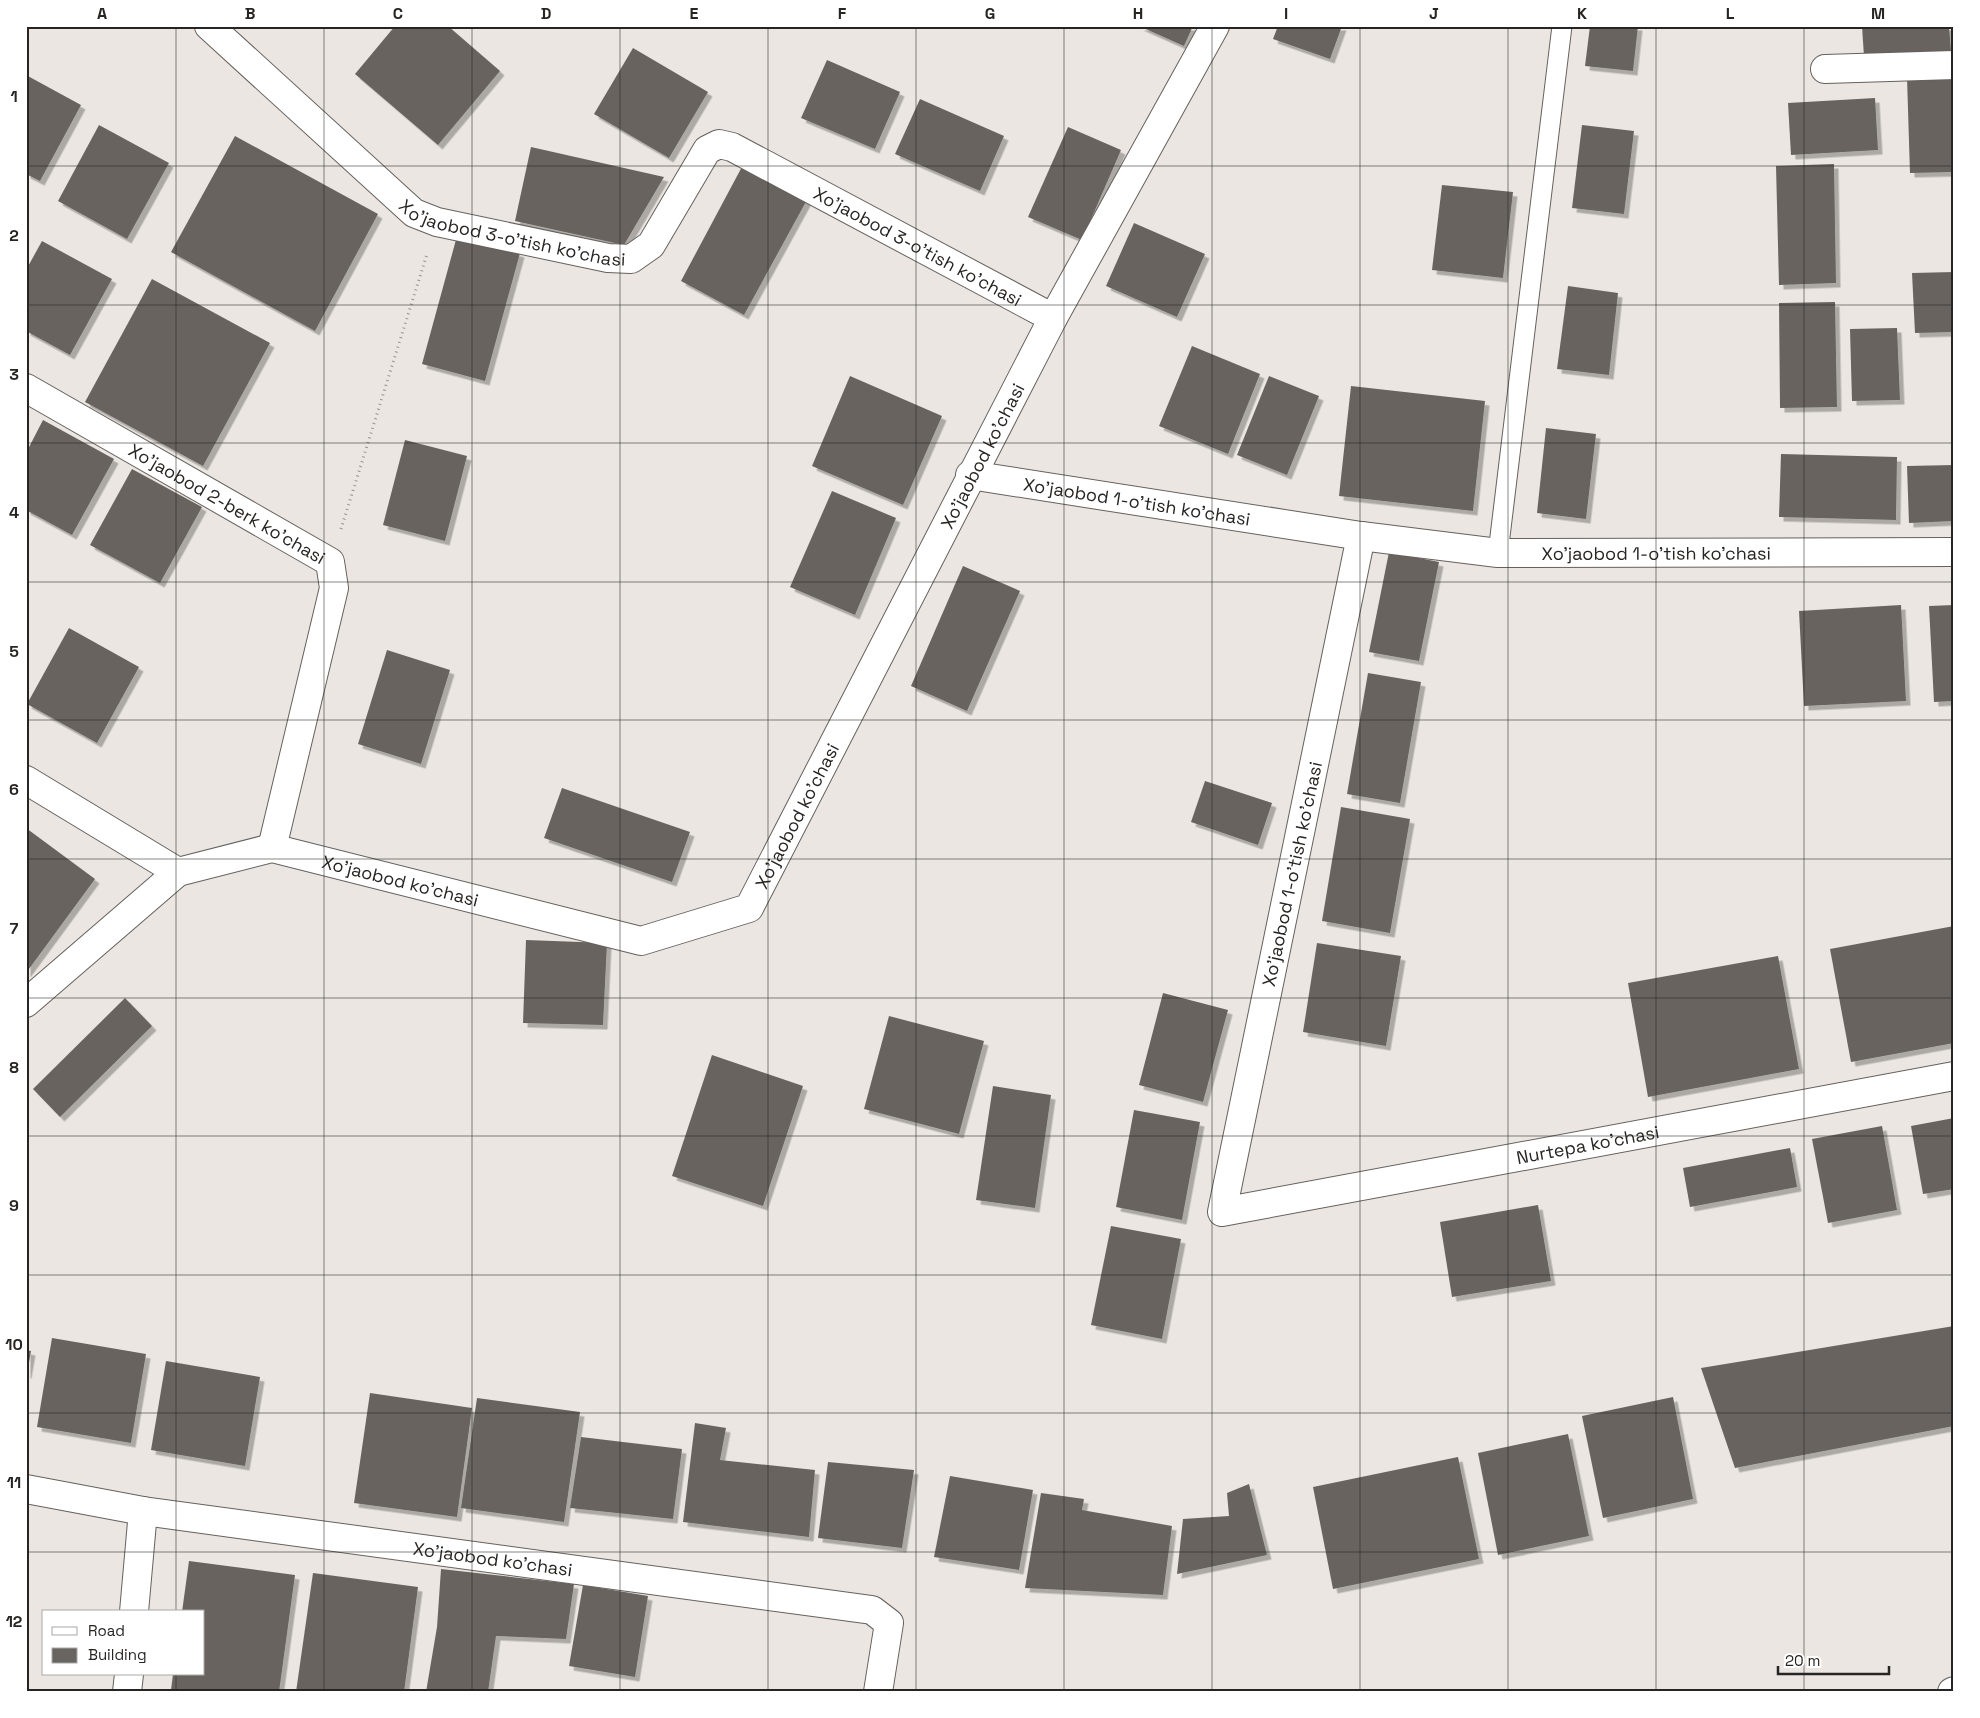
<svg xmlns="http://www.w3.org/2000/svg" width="1980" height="1718" font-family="'Space Grotesk',sans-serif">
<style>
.building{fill:#68645f;filter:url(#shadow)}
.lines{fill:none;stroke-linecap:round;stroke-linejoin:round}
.service-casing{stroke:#66615d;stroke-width:21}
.minor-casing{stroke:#66615d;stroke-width:30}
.path{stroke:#979490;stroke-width:3;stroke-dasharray:1 4;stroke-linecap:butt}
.service{stroke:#fff;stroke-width:19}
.minor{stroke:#fff;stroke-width:28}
.grid{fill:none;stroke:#272523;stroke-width:1;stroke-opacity:0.55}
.labels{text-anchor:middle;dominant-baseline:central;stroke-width:5;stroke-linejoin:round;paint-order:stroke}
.street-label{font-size:18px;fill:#272523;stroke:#fff}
.neatline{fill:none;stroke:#272523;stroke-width:2}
.grid-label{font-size:16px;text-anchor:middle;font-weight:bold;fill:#272523}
</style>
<defs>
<filter id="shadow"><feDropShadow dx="4.5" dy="4.5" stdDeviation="0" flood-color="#0004"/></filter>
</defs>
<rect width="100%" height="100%" fill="#ebe6e1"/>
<!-- building -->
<g class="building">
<polygon points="395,26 448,26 500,71 438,145 355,74"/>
<polygon points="1139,26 1193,26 1184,46"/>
<polygon points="1278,26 1342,26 1330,59 1273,39"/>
<polygon points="1590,26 1638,26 1633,71 1585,66"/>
<polygon points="1862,26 1949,26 1951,52 1864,57"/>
<polygon points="633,48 708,92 669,158 594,114"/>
<polygon points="827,60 900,92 875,149 801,118"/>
<polygon points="26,75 81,105 40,181 26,174"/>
<polygon points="1954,77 1954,172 1910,173 1907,78"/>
<polygon points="1875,98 1878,150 1791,155 1788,103"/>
<polygon points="920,99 1004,136 980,191 895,154"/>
<polygon points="99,125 169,163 127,239 58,201"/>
<polygon points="1582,125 1634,131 1624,214 1572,208"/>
<polygon points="1068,127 1121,150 1082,240 1028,217"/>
<polygon points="235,136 378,214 315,331 171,252"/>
<polygon points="531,147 664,177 624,245 515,221"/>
<polygon points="744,163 808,198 744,315 681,281"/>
<polygon points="1834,164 1836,283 1779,285 1776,166"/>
<polygon points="1442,185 1513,192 1503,278 1432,270"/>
<polygon points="1134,223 1205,254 1177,317 1106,286"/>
<polygon points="457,236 520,253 485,381 422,364"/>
<polygon points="42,241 112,279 70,355 26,331 26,270"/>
<polygon points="1954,272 1954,332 1915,333 1912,273"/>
<polygon points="152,279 270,343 203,466 85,402"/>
<polygon points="1568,286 1618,293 1609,375 1557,369"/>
<polygon points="1835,302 1837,407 1780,408 1779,303"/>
<polygon points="1897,328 1900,400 1852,401 1850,329"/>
<polygon points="1192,346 1260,374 1228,454 1159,426"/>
<polygon points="850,376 942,416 903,505 812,466"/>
<polygon points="1269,376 1319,396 1287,475 1237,455"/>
<polygon points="1351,386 1485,401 1473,511 1339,496"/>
<polygon points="43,420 114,459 72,535 26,510 26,453"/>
<polygon points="1546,428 1596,434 1586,519 1537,513"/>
<polygon points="405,440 467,456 445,541 383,525"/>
<polygon points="1781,454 1897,457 1896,520 1779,517"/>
<polygon points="1954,465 1954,521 1909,523 1907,466"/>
<polygon points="132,469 202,507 160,583 90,545"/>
<polygon points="832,491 896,518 855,615 790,587"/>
<polygon points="1389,552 1439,562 1419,661 1369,652"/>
<polygon points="963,566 1020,591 967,711 911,686"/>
<polygon points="1901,605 1906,701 1804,706 1799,611"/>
<polygon points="1954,605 1954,701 1934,702 1929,606"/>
<polygon points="69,628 139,667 97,743 27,704"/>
<polygon points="387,650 450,670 421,764 358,744"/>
<polygon points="1368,673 1421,682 1400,803 1347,794"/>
<polygon points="1205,781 1272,803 1258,845 1191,822"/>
<polygon points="562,788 690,832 672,882 544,838"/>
<polygon points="1341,807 1410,819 1390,933 1322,921"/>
<polygon points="26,828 95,879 26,973"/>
<polygon points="1954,926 1954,1043 1851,1062 1830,949"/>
<polygon points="526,940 607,943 603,1025 523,1023"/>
<polygon points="1317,943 1401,956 1386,1046 1303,1032"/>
<polygon points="1778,956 1799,1069 1648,1097 1628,983"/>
<polygon points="1163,993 1228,1010 1203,1102 1139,1085"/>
<polygon points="125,998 152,1026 60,1117 33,1089"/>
<polygon points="889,1016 984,1041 959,1134 864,1109"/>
<polygon points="712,1055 803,1086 763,1206 672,1176"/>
<polygon points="993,1086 1051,1095 1035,1208 976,1200"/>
<polygon points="1134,1110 1200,1122 1182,1220 1116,1207"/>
<polygon points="1954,1118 1954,1189 1923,1194 1911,1126"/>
<polygon points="1882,1126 1897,1210 1828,1223 1812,1139"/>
<polygon points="1790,1148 1797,1187 1690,1207 1683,1168"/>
<polygon points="1538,1205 1551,1281 1452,1297 1440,1222"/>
<polygon points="1111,1226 1181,1239 1162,1339 1091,1325"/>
<polygon points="1954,1326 1954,1426 1735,1468 1701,1368"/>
<polygon points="52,1338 146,1354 131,1443 37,1427"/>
<polygon points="26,1350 31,1351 27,1374 26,1374"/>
<polygon points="166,1361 260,1377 245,1466 151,1450"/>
<polygon points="370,1393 472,1408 457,1517 354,1503"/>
<polygon points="1673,1397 1693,1499 1603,1518 1582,1416"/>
<polygon points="477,1398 580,1412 564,1522 461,1508"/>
<polygon points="695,1423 726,1428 720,1460 815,1470 809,1537 683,1522"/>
<polygon points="1568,1434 1589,1536 1498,1555 1478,1453"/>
<polygon points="581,1437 682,1449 673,1519 570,1508"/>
<polygon points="1458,1457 1479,1559 1333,1589 1313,1487"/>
<polygon points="828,1462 914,1470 902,1548 818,1538"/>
<polygon points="950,1476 1033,1490 1019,1570 934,1557"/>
<polygon points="1249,1484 1267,1555 1177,1574 1183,1519 1229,1516 1227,1493"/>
<polygon points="1041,1493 1084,1499 1082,1510 1172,1526 1163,1595 1025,1588"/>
<polygon points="189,1561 295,1575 279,1692 171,1690 173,1674 204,1674 204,1612 182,1612"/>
<polygon points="441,1569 574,1584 566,1639 496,1636 488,1692 426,1692 437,1627"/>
<polygon points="313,1573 418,1587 404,1692 296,1692"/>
<polygon points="583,1585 648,1596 635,1677 569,1666"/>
</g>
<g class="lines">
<defs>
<polyline id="service" points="1498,553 1562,26"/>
<g id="minor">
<path id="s1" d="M209,26l205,187 23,9 171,36 23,1 20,-14 56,-95 12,-6 13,3 321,171"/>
<polyline points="1825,69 1954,65"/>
<path id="s2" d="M26,388l304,174 4,26 -62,260"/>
<path id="s3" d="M970,475l391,61 137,17 456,-1"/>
<path id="s4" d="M1361,536l-139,676 732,-136"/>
<polyline points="26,780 178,872"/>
<path id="s5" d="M26,1003l152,-131 94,-24 369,93 108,-33 304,-590 162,-292"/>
<path id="s6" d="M26,1489l117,22 729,99 17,13 -11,69"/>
<polyline points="134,1612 143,1511"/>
<polyline points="127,1692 129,1674"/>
<polyline points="1952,1692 1954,1691"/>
</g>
</defs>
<!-- service casing -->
<use href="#service" class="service-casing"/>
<!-- minor casing -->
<use href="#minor" class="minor-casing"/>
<!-- path -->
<polyline class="path" points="341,529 427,254"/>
<!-- service -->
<use href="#service" class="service"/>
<!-- minor -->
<use href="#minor" class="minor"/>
</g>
<!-- grid -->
<path class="grid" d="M176,26v1586M324,26v1666M472,26v1666M620,26v1666M768,26v1666M916,26v1666M1064,26v1666M1212,26v1666M1360,26v1666M1508,26v1666M1656,26v1666M1804,26v1666M26,166h1928M26,305h1928M26,443h1928M26,582h1928M26,720h1928M26,859h1928M26,998h1928M26,1136h1928M26,1275h1928M26,1413h1928M26,1552h1928M176,1674v18"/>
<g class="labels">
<!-- street labels -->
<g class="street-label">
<text stroke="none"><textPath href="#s1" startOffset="378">Xo'jaobod 3-o'tish ko'chasi</textPath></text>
<text stroke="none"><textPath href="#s1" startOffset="872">Xo'jaobod 3-o'tish ko'chasi</textPath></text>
<text stroke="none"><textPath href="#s5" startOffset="1300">Xo'jaobod ko'chasi</textPath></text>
<text stroke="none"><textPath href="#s3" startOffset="169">Xo'jaobod 1-o'tish ko'chasi</textPath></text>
<text stroke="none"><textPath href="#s2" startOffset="232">Xo'jaobod 2-berk ko'chasi</textPath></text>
<text stroke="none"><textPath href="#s3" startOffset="692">Xo'jaobod 1-o'tish ko'chasi</textPath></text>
<text stroke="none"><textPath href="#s5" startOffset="895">Xo'jaobod ko'chasi</textPath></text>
<text transform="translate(1292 874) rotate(-78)">Xo'jaobod 1-o'tish ko'chasi</text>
<text stroke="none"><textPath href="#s5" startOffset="430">Xo'jaobod ko'chasi</textPath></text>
<text stroke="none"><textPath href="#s4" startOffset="1062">Nurtepa ko'chasi</textPath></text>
<text stroke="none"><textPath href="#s6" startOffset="472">Xo'jaobod ko'chasi</textPath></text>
</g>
</g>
<!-- border -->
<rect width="1980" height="1718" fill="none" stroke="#ffffff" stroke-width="55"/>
<!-- legend -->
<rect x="42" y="1610" width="162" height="65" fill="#ffffff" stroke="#a9a8a7"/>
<rect x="52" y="1627" width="25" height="8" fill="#ffffff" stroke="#a9a8a7"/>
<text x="88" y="1636" font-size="15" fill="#272523">Road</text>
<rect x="52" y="1648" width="25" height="15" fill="#68645f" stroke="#a9a8a7"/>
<text x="88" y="1660" font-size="15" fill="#272523">Building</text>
<!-- scale -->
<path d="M1778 1666v8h111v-8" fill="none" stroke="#272523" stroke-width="2.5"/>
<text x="1785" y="1666" font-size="15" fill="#272523" stroke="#ffffff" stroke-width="4" paint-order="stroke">20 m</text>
<rect x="28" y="28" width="1924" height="1662" class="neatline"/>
<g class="grid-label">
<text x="102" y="19">A</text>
<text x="250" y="19">B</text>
<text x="398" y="19">C</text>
<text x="546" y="19">D</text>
<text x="694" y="19">E</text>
<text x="842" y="19">F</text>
<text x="990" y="19">G</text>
<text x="1138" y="19">H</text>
<text x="1286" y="19">I</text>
<text x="1434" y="19">J</text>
<text x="1582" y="19">K</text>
<text x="1730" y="19">L</text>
<text x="1878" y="19">M</text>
<text x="14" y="102">1</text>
<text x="14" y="241">2</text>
<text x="14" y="380">3</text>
<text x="14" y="518">4</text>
<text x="14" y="657">5</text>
<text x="14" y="795">6</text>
<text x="14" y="934">7</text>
<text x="14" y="1073">8</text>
<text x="14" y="1211">9</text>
<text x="14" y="1350">10</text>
<text x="14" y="1488">11</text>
<text x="14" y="1627">12</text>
</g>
</svg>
